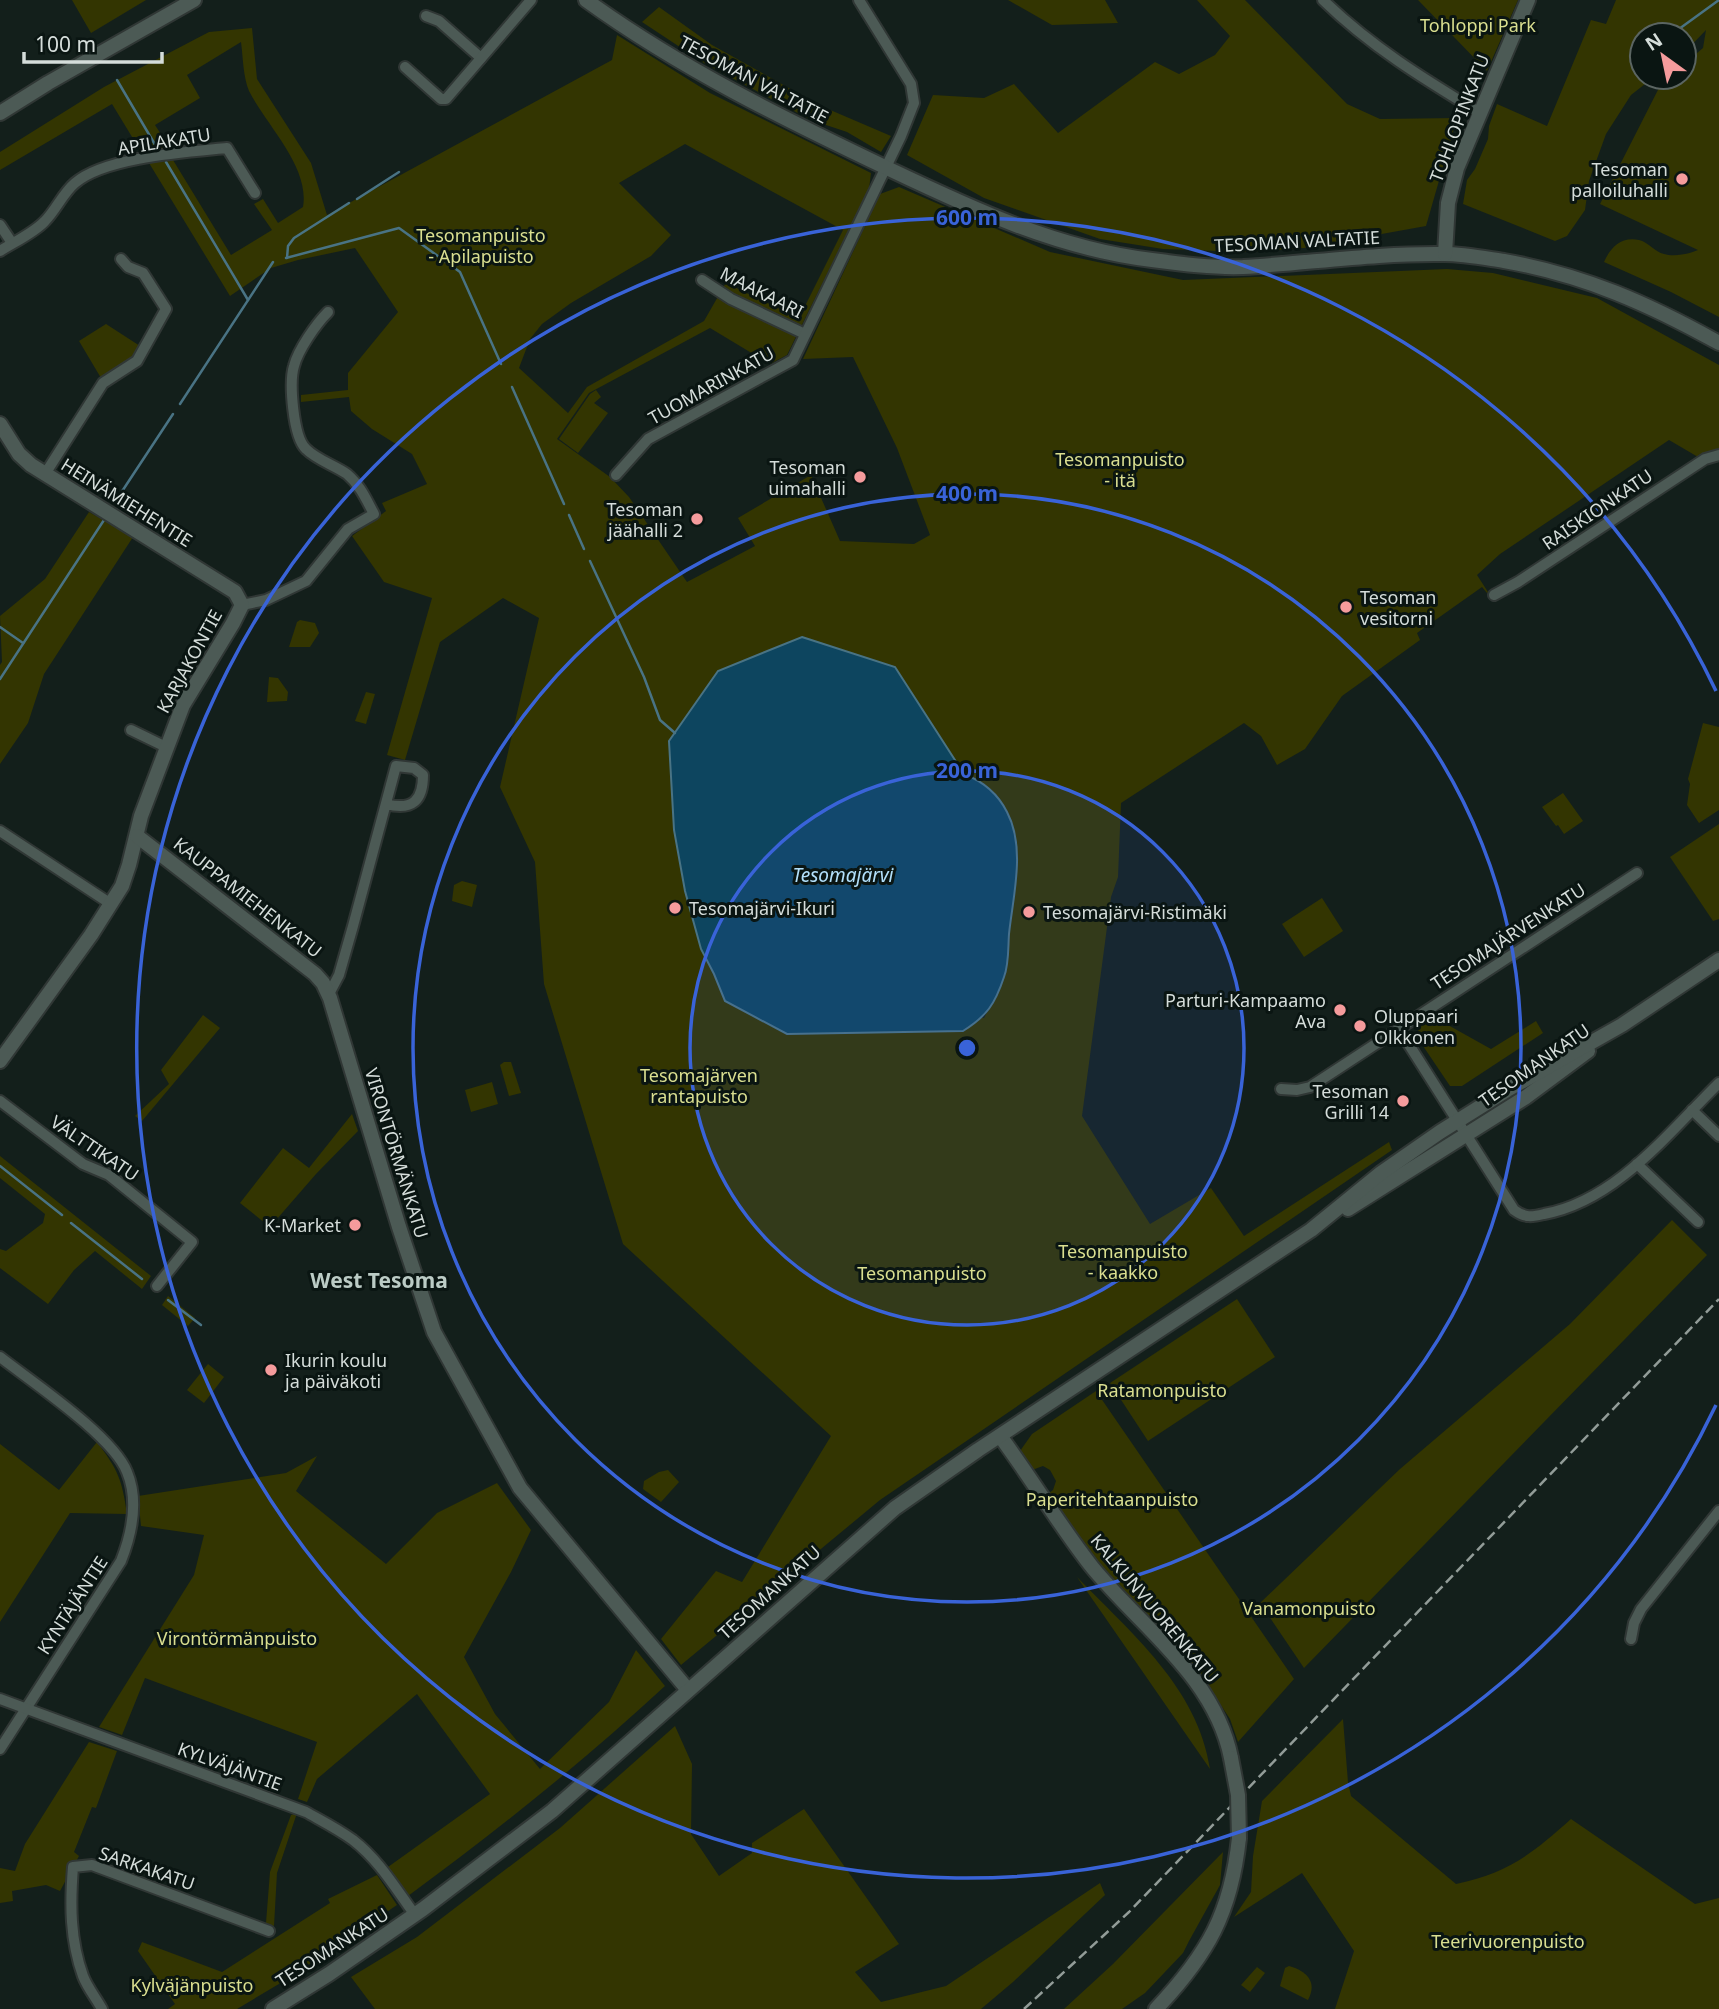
<svg xmlns="http://www.w3.org/2000/svg" width="1719" height="2009" font-family="'Noto Sans',sans-serif">
<style>
.green{fill:#333501;fill-rule:evenodd}
.water{fill:#0d455f;stroke:#497384;stroke-width:2}
.lines{fill:none;stroke-linecap:round;stroke-linejoin:round}
.stream{stroke:#497384;stroke-width:2.5}
.street-casing{stroke:#303735;stroke-width:14}
.secondary-casing{stroke:#303735;stroke-width:18}
.street{stroke:#4c5a55;stroke-width:10}
.secondary{stroke:#4c5a55;stroke-width:14}
.rail{stroke:#929c98;stroke-width:2.5;stroke-dasharray:10 5;stroke-linecap:butt}
.secondary-bridge-casing{stroke:#303735;stroke-width:18;stroke-linecap:butt}
.secondary-bridge{stroke:#4c5a55;stroke-width:14}
.ring{fill:none;stroke:#3963d8;stroke-width:3.5}
.poi-dot{fill:#f59b9c;stroke:#0a1512;stroke-width:2.5}
.labels{text-anchor:middle;dominant-baseline:central;stroke-width:6;stroke-linejoin:round;paint-order:stroke}
.park-label{font-size:18px;fill:#dadf90;stroke:#0a1512}
.street-label{font-size:18px;fill:#d5ddda;stroke:#0a1512}
.poi-label{font-size:18px;fill:#d5ddda;stroke:#0a1512;text-anchor:end}
.water-label{font-size:19px;font-style:italic;fill:#b2e0fb;stroke:#0a1512}
.quarter-label{font-size:21px;font-weight:bold;fill:#bbcbc5;stroke:#0a1512}
.centre{fill:#3963d8;stroke:#0a1512;stroke-width:3.5}
.ring-label{font-size:21px;text-anchor:middle;font-weight:bold;fill:#3963d8;stroke:#0a1512;stroke-width:6;stroke-linejoin:round;paint-order:stroke}
</style>
<rect width="100%" height="100%" fill="#131f1b"/>
<!-- green -->
<g class="green">
<polygon points="72,0 146,0 91,33"/>
<polygon points="1008,0 1105,0 1118,23 1052,25"/>
<polygon points="1197,0 1245,0 1347,104 1380,119 1457,118 1426,226 1304,248 1245,252 1163,249 1100,239 984,198 907,155 933,95 984,98 1014,84 1058,133 1155,62 1179,74 1215,55 1230,36"/>
<polygon points="1418,0 1518,0 1487,71"/>
<path d="M1616,0h103v317l-48,-25 -67,-30c6,-14 17,-26 35,-22 9,2 16,12 25,14 10,3 25,0 34,-4l-98,-46 62,-122 5,-5h17v-13l19,-16 3,-18 -22,23v-18h-42v42h12l-23,18 -25,39 -17,47 -4,29 -18,26 -12,5 -92,-37 4,-24 8,-11 13,-30 1,-13 8,-22 50,22 44,-106 15,4z"/>
<polygon points="659,7 712,45 821,106 891,136 881,152 847,132 811,120 704,63 642,22"/>
<path d="M252,28l5,51 54,84 16,52 285,-155 5,-25 93,58 161,80 -2,16 -82,166 -17,9 -60,-36 -121,65 -32,46 53,38 19,20 58,85 68,-36 -17,-28 73,-43 29,66 74,3 16,-9 -33,-87 -44,-91 -50,2 77,-165 19,-7 151,65 133,28 264,-11 46,4 104,25 122,67v83l-21,9 -29,-17 -169,114 -23,21 11,17 -1,1 -5,-6 -65,46 3,7 -78,56 -37,53 -28,16 -16,-29 -17,-13 -123,80 -3,74 -7,20 -29,219 68,108 61,-36 33,48 145,-94 3,8 -512,350 -199,165 -20,-26 55,-68 26,11 89,-146 -208,-192 -79,-260 -9,-122 -35,-75 39,-169 -36,-20 -63,44 -35,118 -18,-5 45,-157 -48,-16 -32,-46 34,-25 -4,-8 45,-19 -15,-30 -40,-25 -21,-18 -2,-14 -48,5v-7l47,-5v-17l50,-61 -43,-64 -57,12 -27,8 -41,28 -81,-133 24,-3 58,95 41,-25 -18,-26 9,-5 15,24 25,-16c7,-40 -36,-81 -54,-116 -6,-14 -6,-34 -8,-49l-54,33 13,23 -45,27 17,26 -29,4 -31,-51 -112,66v-18l104,-65 105,-55zM685,144l158,86 -44,88 -61,-29 -10,-10 -24,42 -117,66 -19,26 -49,-45 11,-29 12,-15 29,-21 80,-47 20,-21 -52,-52zM718,671l222,70 24,33 13,5 32,153 -3,42 -22,44 -270,-44 -13,-25 -16,-58 -11,-61 -5,-89z"/>
<polygon points="106,324 140,346 130,361 101,378 79,341"/>
<polygon points="596,390 601,397 594,403 608,413 578,453 559,439 590,394"/>
<polygon points="89,512 133,537 44,674 28,723 0,764 0,665 2,662 0,616 45,579"/>
<polygon points="300,620 315,623 319,633 310,647 289,647 297,622"/>
<polygon points="269,677 278,678 288,692 287,701 267,702"/>
<polygon points="366,692 375,694 366,724 355,721"/>
<polygon points="1703,723 1719,727 1719,810 1699,823 1687,805 1690,784 1688,779"/>
<polygon points="1563,793 1583,821 1564,834 1558,825 1556,826 1542,807"/>
<polygon points="1719,824 1719,919 1713,921 1670,857"/>
<polygon points="462,881 477,885 472,907 452,901 454,885"/>
<polygon points="1322,898 1343,931 1304,957 1282,924"/>
<polygon points="203,1015 220,1028 142,1121 135,1116 169,1084 161,1070"/>
<path d="M1430,1015l61,34 45,-28 7,12 -81,53h-12l-31,-46c-3,-12 2,-17 11,-25z"/>
<polygon points="504,1062 511,1062 521,1093 509,1096 500,1065"/>
<polygon points="492,1082 498,1104 471,1112 465,1090"/>
<polygon points="352,1114 358,1131 316,1174 270,1227 240,1203 283,1148 309,1168"/>
<polygon points="0,1156 151,1276 142,1289 95,1251 74,1270 48,1304 0,1268 0,1249 6,1251 43,1223 45,1214 0,1178"/>
<polygon points="1672,1220 1707,1255 1304,1668 1260,1603 1400,1469 1570,1324"/>
<polygon points="168,1296 195,1318 188,1326 162,1305"/>
<polygon points="1237,1299 1275,1357 1148,1441 1110,1383"/>
<polygon points="208,1364 224,1377 204,1403 187,1390"/>
<polygon points="1096,1391 1294,1679 1238,1742 1230,1719 1197,1669 1091,1554 1049,1493 1053,1490 1056,1481 1050,1470 1043,1466 1032,1470 1020,1451 1032,1434"/>
<path d="M97,1442c21,28 25,37 30,72l-57,-1 -70,109v-178l59,46z"/>
<path d="M317,1456l-21,35 90,73 51,-51 60,-30 34,47 -20,42 -47,85 31,57 45,55 69,-67 27,-52 29,36c-81,75 -167,144 -257,210l-20,-29 102,-73 -73,-100 -100,85 -10,23 -9,-3 19,-57 -172,-64 -23,57 -23,-8 95,-152 10,-40 -63,-9 -3,-30 148,-23z"/>
<polygon points="668,1470 679,1482 661,1502 643,1489 644,1481 659,1472"/>
<path d="M1077,1577c54,56 121,111 133,192z"/>
<path d="M1343,1719l5,63 3,14 105,88c52,-11 76,-30 115,-65l124,85 24,-6v111h-384l19,-58 -52,-78 -68,44 17,-25 2,-36 9,-55z"/>
<polygon points="675,1726 692,1764 691,1834 719,1876 752,1853 752,1843 804,1809 899,1944 855,1972 881,2002 946,1986 1100,1883 1105,1895 1013,1982 981,2009 375,2009 351,1977 417,1937 560,1828"/>
<polygon points="89,1742 117,1751 96,1808 92,1807 74,1852 79,1856 60,1891 46,1885 12,1891 13,1901 0,1903 0,1868 15,1871 25,1844"/>
<polygon points="297,1813 277,1873 274,1926 266,1923 270,1872 291,1815"/>
<polygon points="1223,1852 1220,1885 1189,1941 1183,1953 1145,1993 1122,2009 1064,2009 1113,1964"/>
<polygon points="377,1875 397,1905 289,1978 237,2009 168,2009 175,2004 138,1951 142,1942 222,1972 330,1903 328,1899"/>
<path d="M1289,1966c17,5 29,15 19,34l-28,-14 5,-18z"/>
<polygon points="1257,1967 1265,1973 1250,1992 1241,1985"/>
</g>
<!-- water -->
<path class="water" d="M802,637l93,30 69,107c18,7 34,20 43,38 19,36 6,84 2,122 -1,14 0,30 -5,43 -9,27 -17,39 -41,54l-176,3 -62,-33 -11,-27 -13,-25 -16,-58 -11,-61 -5,-89 49,-70z"/>
<g class="lines">
<!-- stream -->
<g class="stream">
<polyline points="1681,35 1679,29 1719,0"/>
<polyline points="117,80 157,148"/>
<polyline points="166,162 248,300"/>
<polyline points="357,199 399,172"/>
<polyline points="286,258 399,228 460,272 501,364"/>
<polyline points="287,258 288,246 294,238 349,203"/>
<polyline points="512,387 564,504"/>
<polyline points="180,404 273,262"/>
<polyline points="115,502 173,414"/>
<polyline points="569,515 584,549"/>
<polyline points="590,561 644,677 660,720 675,733"/>
<polyline points="0,627 23,643"/>
<polyline points="0,679 104,520"/>
<polyline points="0,1166 62,1215"/>
<polyline points="71,1223 142,1279"/>
<polyline points="168,1300 201,1325"/>
</g>
<defs>
<g id="street">
<path d="M1323,0c47,46 101,79 157,113"/>
<polyline points="426,16 439,21 481,58"/>
<polyline points="405,67 441,99 446,99 531,0"/>
<polyline points="0,225 12,243"/>
<path d="M0,251c14,-9 34,-18 45,-30 11,-11 18,-28 30,-38 30,-26 112,-31 152,-35l28,45"/>
<polyline points="702,280 731,299 805,334"/>
<polyline points="45,474 103,383 137,361 166,309 143,273 128,267 121,259"/>
<polyline points="616,475 648,439 793,360 901,136 914,103 911,84 859,0"/>
<polyline points="1494,595 1518,582 1705,459 1719,455"/>
<path d="M242,605l24,-5 40,-19 42,-52 26,-15c-8,-15 -14,-29 -27,-40 -13,-9 -30,-14 -41,-25 -13,-12 -17,-67 -12,-83 4,-16 22,-42 34,-54"/>
<polyline points="131,730 166,747"/>
<polyline points="0,831 111,904"/>
<path d="M329,994l10,-19 14,-49 43,-160 18,2 9,7c0,25 -10,36 -37,29"/>
<path d="M1399,1029l115,181c11,8 18,7 30,4 72,-13 125,-82 175,-131"/>
<polyline points="1281,1089 1297,1090 1310,1087 1637,873"/>
<polyline points="0,1101 83,1164 109,1175 192,1242 157,1286"/>
<polyline points="1692,1110 1719,1136"/>
<polyline points="1637,1164 1698,1222"/>
<path d="M0,1357c32,25 113,79 127,115 12,29 5,61 -6,89l-121,188"/>
<polyline points="1631,1639 1634,1623 1641,1609 1719,1511"/>
<path d="M0,1699l306,113c16,9 32,17 47,28 26,20 43,49 62,75"/>
<path d="M102,2009c-6,-11 -15,-22 -19,-33 -13,-36 -13,-72 -10,-109l19,-2 177,66"/>
</g>
<g id="secondary">
<path d="M586,0c94,68 198,119 303,169 84,40 169,80 263,91 30,4 61,8 91,7 67,-4 134,-14 201,-13 20,0 40,4 60,7 80,14 145,43 215,82"/>
<polyline points="0,113 48,83 194,0"/>
<polyline points="1445,254 1448,203 1457,168 1528,0"/>
<polyline points="0,424 19,454 31,465 235,592 242,605 233,623 183,705 141,816 129,865 122,886 91,935 0,1061"/>
<polyline points="137,836 315,974 323,983 330,998 399,1227 434,1332 520,1488 688,1690"/>
<polyline points="1348,1209 1526,1097 1588,1051"/>
<path d="M1000,1436c32,43 59,89 92,131 49,60 123,110 139,191"/>
<polyline points="273,2009 329,1974 423,1909 552,1811 895,1508 978,1450 1311,1230 1381,1173 1440,1132 1507,1090 1622,1025 1719,960"/>
<path d="M1156,2009c52,-55 75,-96 83,-171"/>
</g>
</defs>
<!-- street casing -->
<use href="#street" class="street-casing"/>
<!-- secondary casing -->
<use href="#secondary" class="secondary-casing"/>
<!-- street -->
<use href="#street" class="street"/>
<!-- secondary -->
<use href="#secondary" class="secondary"/>
<!-- rail -->
<polyline class="rail" points="1024,2009 1129,1912 1719,1299"/>
<defs>
<polyline id="secondary-bridge" points="1231,1758 1238,1795 1239,1838"/>
</defs>
<!-- secondary-bridge casing -->
<use href="#secondary-bridge" class="secondary-bridge-casing"/>
<!-- secondary-bridge -->
<use href="#secondary-bridge" class="secondary-bridge"/>
</g>
<!-- distance rings -->
<circle cx="967" cy="1048" r="277" fill="#3963d8" fill-opacity=".12"/>
<g class="ring">
<circle cx="967" cy="1048" r="277"/>
<circle cx="967" cy="1048" r="554"/>
<path d="M1716 1405A830 830 0 1 1 1716 691"/>
</g>
<!-- markers -->
<g class="poi-dot">
<circle cx="1682" cy="179" r="7"/>
<circle cx="860" cy="477" r="7"/>
<circle cx="697" cy="519" r="7"/>
<circle cx="1346" cy="607" r="7"/>
<circle cx="675" cy="908" r="7"/>
<circle cx="1029" cy="912" r="7"/>
<circle cx="1340" cy="1010" r="7"/>
<circle cx="1360" cy="1026" r="7"/>
<circle cx="1403" cy="1101" r="7"/>
<circle cx="355" cy="1225" r="7"/>
<circle cx="271" cy="1370" r="7"/>
</g>
<g class="labels">
<!-- park labels -->
<g class="park-label">
<text x="1478" y="25">Tohloppi Park</text>
<text x="481" y="235">Tesomanpuisto<tspan x="481" dy="21">- Apilapuisto</tspan></text>
<text x="1120" y="459">Tesomanpuisto<tspan x="1120" dy="21">- itä</tspan></text>
<text x="699" y="1075">Tesomajärven<tspan x="699" dy="21">rantapuisto</tspan></text>
<text x="1123" y="1251">Tesomanpuisto<tspan x="1123" dy="21">- kaakko</tspan></text>
<text x="922" y="1273">Tesomanpuisto</text>
<text x="1162" y="1390">Ratamonpuisto</text>
<text x="1112" y="1499">Paperitehtaanpuisto</text>
<text x="1309" y="1608">Vanamonpuisto</text>
<text x="237" y="1638">Virontörmänpuisto</text>
<text x="1508" y="1941">Teerivuorenpuisto</text>
<text x="192" y="1985">Kylväjänpuisto</text>
</g>
<!-- street labels -->
<g class="street-label">
<text transform="translate(754 79) rotate(28)">TESOMAN VALTATIE</text>
<text transform="translate(1459 118) rotate(-69)">TOHLOPINKATU</text>
<text transform="translate(164 141) rotate(-9)">APILAKATU</text>
<text transform="translate(1297 241) rotate(-3)">TESOMAN VALTATIE</text>
<text transform="translate(762 292) rotate(27)">MAAKAARI</text>
<text transform="translate(711 385) rotate(-29)">TUOMARINKATU</text>
<text transform="translate(127 502) rotate(32)">HEINÄMIEHENTIE</text>
<text transform="translate(1597 509) rotate(-34)">RAISKIONKATU</text>
<text transform="translate(189 661) rotate(-61)">KARJAKONTIE</text>
<text transform="translate(248 897) rotate(38)">KAUPPAMIEHENKATU</text>
<text transform="translate(1508 936) rotate(-33)">TESOMAJÄRVENKATU</text>
<text transform="translate(1534 1065) rotate(-35)">TESOMANKATU</text>
<text transform="translate(95 1148) rotate(34)">VÄLTTIKATU</text>
<text transform="translate(397 1153) rotate(73)">VIRONTÖRMÄNKATU</text>
<text transform="translate(769 1592) rotate(-42)">TESOMANKATU</text>
<text transform="translate(72 1605) rotate(-57)">KYNTÄJÄNTIE</text>
<text transform="translate(1155 1608) rotate(50)">KALKUNVUORENKATU</text>
<text transform="translate(230 1766) rotate(20)">KYLVÄJÄNTIE</text>
<text transform="translate(147 1868) rotate(19)">SARKAKATU</text>
<text transform="translate(332 1947) rotate(-33)">TESOMANKATU</text>
</g>
<!-- poi labels -->
<g class="poi-label">
<text x="1668" y="169">Tesoman<tspan x="1668" dy="21">palloiluhalli</tspan></text>
<text x="846" y="467">Tesoman<tspan x="846" dy="21">uimahalli</tspan></text>
<text x="683" y="509">Tesoman<tspan x="683" dy="21">jäähalli 2</tspan></text>
<text x="1360" y="597" text-anchor="start">Tesoman<tspan x="1360" dy="21">vesitorni</tspan></text>
<text x="689" y="908" text-anchor="start">Tesomajärvi-Ikuri</text>
<text x="1043" y="912" text-anchor="start">Tesomajärvi-Ristimäki</text>
<text x="1326" y="1000">Parturi-Kampaamo<tspan x="1326" dy="21">Ava</tspan></text>
<text x="1374" y="1016" text-anchor="start">Oluppaari<tspan x="1374" dy="21">Olkkonen</tspan></text>
<text x="1389" y="1091">Tesoman<tspan x="1389" dy="21">Grilli 14</tspan></text>
<text x="341" y="1225">K-Market</text>
<text x="285" y="1360" text-anchor="start">Ikurin koulu<tspan x="285" dy="21">ja päiväkoti</tspan></text>
</g>
<!-- water labels -->
<g class="water-label">
<text x="843" y="875">Tesomajärvi</text>
</g>
<!-- quarter labels -->
<g class="quarter-label">
<text x="379" y="1280">West Tesoma</text>
</g>
</g>
<circle cx="967" cy="1048" r="10" class="centre"/>
<g class="ring-label">
<text x="967" y="225">600 m</text>
<text x="967" y="501">400 m</text>
<text x="967" y="778">200 m</text>
</g>
<!-- north arrow -->
<g transform="translate(1663 56) rotate(327)"><circle r="33" fill="#0a1512" stroke="#5b6562" stroke-width="2"/>
<path d="M0-5L12 26L0 18L-12 26Z" fill="#f59b9c"/>
<text y="-10" font-size="19" font-weight="bold" text-anchor="middle" fill="#d5ddda">N</text>
</g>
<!-- scale -->
<path d="M24 52v10h138v-10" fill="none" stroke="#d5ddda" stroke-width="3.5"/>
<text x="35" y="52" font-size="21" fill="#d5ddda" stroke="#0a1512" stroke-width="5" paint-order="stroke">100 m</text>
</svg>
